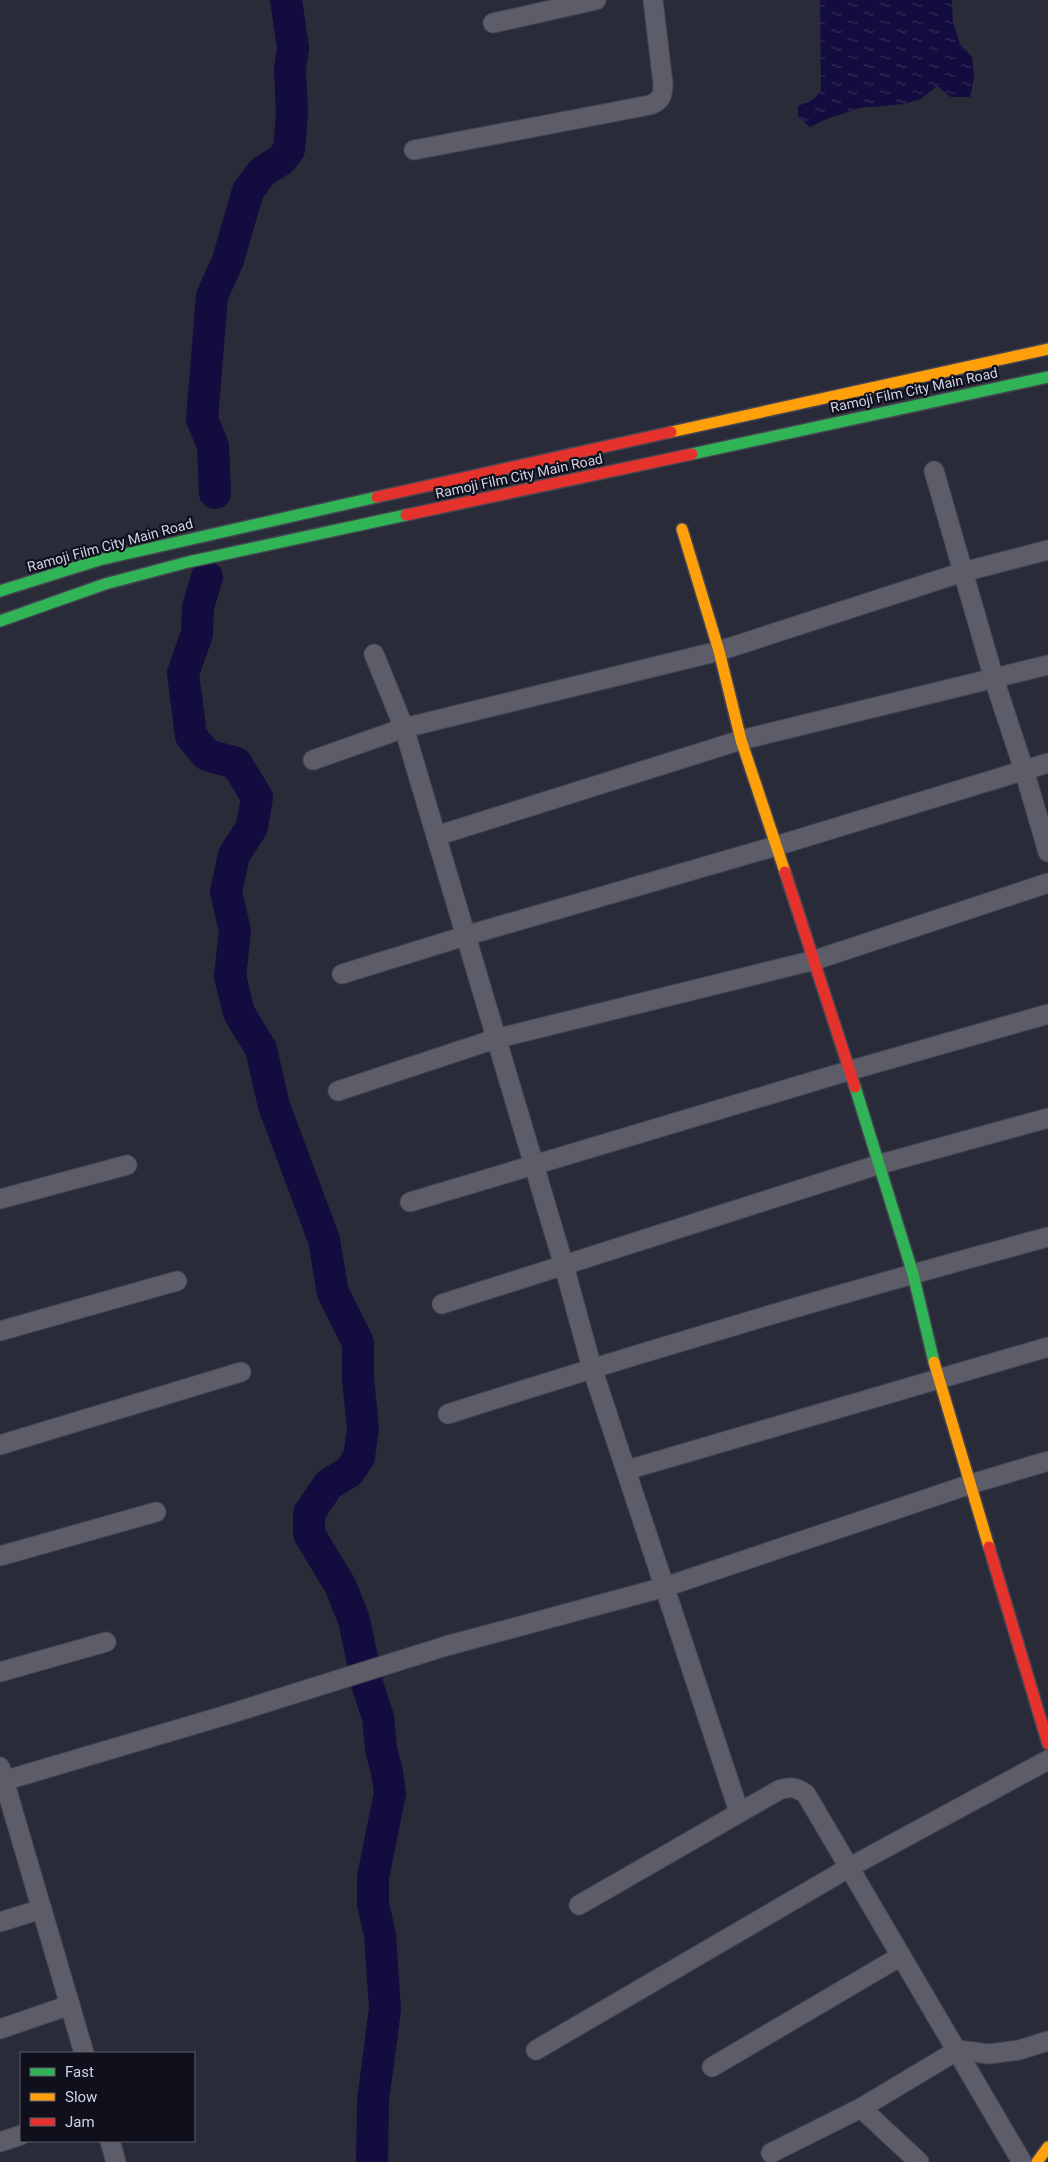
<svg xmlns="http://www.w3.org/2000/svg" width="1048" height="2162" font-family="Roboto,sans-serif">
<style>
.water{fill:url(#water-ripples)}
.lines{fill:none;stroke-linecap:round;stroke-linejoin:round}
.river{stroke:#130c3e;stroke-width:32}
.street-casing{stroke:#454653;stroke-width:21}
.fast-casing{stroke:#454653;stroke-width:14}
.slow-casing{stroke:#454653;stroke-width:14}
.jam-casing{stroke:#454653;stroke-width:14}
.street{stroke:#5c5d68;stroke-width:19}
.fast{stroke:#30b455;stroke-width:11}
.slow{stroke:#ff9f0a;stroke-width:11}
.jam{stroke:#e5322d;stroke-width:11}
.labels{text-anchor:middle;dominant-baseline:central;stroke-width:4.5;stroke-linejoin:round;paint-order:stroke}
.street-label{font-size:14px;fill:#d0d2e3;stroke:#0f101b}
</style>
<defs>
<pattern id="water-ripples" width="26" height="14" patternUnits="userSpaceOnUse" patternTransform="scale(1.25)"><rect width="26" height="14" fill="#130c3e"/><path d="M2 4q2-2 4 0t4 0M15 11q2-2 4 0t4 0" fill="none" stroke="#342e5a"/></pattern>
</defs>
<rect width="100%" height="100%" fill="#2a2b39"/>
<!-- water -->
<polygon class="water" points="820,0 952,0 953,22 960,44 972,57 974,78 970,97 951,97 937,86 921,99 904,104 859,108 827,119 810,127 798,116 798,106 814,99 821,91"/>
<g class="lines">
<!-- river -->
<g class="river">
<polyline points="215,493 213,446 202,419 212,296 228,260 248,191 262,172 281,160 289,150 292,113 290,69 293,48 286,0"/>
<polyline points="207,577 198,607 197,634 183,673 191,736 207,755 236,763 257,797 252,827 234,855 226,892 235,931 230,976 239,1013 261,1049 274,1106 324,1240 333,1293 358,1343 358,1379 363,1428 359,1457 349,1472 329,1484 309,1513 309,1534 340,1585 354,1620 368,1687 378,1717 381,1749 387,1772 390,1793 373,1877 373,1904 380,1935 385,2009 373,2101 372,2162"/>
</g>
<defs>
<g id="street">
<polyline points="493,23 596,0"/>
<path d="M414,150l236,-45c11,-4 13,-10 13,-21l-10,-84"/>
<polyline points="934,471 994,679 1024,770 1048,852"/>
<polyline points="374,654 404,728 564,1266 592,1368 739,1812"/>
<polyline points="313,760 404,728 719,651 963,572 1048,550"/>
<polyline points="436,836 741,740 1048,665"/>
<polyline points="342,974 465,936 776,846 1048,763"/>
<polyline points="338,1091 495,1039 815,960 1048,883"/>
<polyline points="0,1199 127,1165"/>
<polyline points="410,1202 848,1071 1048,1014"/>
<polyline points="442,1304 877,1165 1048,1118"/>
<polyline points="0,1331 177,1281"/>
<path d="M448,1414c199,-64 399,-123 600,-177"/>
<polyline points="0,1445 241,1372"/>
<polyline points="627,1470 1048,1347"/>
<polyline points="0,1556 156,1512"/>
<polyline points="0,1672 106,1642"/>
<polyline points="0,1767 84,2053"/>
<polyline points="0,1782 223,1716 446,1646 665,1587 971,1484 1048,1461"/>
<path d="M579,1905l200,-115c11,-4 17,-3 27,4l216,368"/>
<polyline points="0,1922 42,1909"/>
<polyline points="0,2029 70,2005"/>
<polyline points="536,2050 850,1867 1048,1760"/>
<polyline points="712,2067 901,1956"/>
<polyline points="861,2108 919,2162"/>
<polyline points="110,2141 116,2162"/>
<polyline points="0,2142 21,2135"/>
<polyline points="771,2153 861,2108 958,2050 989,2054 1019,2050 1048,2041"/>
</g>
<g id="fast">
<polyline points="692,454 1048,377"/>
<polyline points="0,591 99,560 377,497"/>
<polyline points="0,621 105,584 188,562 406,515"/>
<polyline points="855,1087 913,1274 934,1362"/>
</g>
<g id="slow">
<polyline points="671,432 1048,349"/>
<polyline points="682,529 719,651 741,740 785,872"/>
<polyline points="934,1362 989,1547"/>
<polyline points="1037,2162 1048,2147"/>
</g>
<g id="jam">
<polyline points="377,497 671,432"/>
<polyline points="406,515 692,454"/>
<polyline points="785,872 855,1087"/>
<polyline points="989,1547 1048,1744"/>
</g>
</defs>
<!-- street casing -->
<use href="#street" class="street-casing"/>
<!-- fast casing -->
<use href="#fast" class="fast-casing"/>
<!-- slow casing -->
<use href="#slow" class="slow-casing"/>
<!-- jam casing -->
<use href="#jam" class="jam-casing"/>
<!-- street -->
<use href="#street" class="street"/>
<!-- fast -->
<use href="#fast" class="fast"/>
<!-- slow -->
<use href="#slow" class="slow"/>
<!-- jam -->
<use href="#jam" class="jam"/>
</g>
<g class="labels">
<!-- street labels -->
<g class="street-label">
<text transform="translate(914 390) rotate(-12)">Ramoji Film City Main Road</text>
<text transform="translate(519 476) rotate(-12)">Ramoji Film City Main Road</text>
<text transform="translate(110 545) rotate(-15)">Ramoji Film City Main Road</text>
</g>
</g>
<!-- legend -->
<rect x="20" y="2052" width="175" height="90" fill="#0f101b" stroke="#5c5e6b"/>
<rect x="30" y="2068" width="25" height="8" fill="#30b455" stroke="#5c5e6b"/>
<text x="65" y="2077" font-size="15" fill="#d0d2e3">Fast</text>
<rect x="30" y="2093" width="25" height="8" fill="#ff9f0a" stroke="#5c5e6b"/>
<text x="65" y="2102" font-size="15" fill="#d0d2e3">Slow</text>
<rect x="30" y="2118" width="25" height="8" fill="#e5322d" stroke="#5c5e6b"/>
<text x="65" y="2127" font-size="15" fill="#d0d2e3">Jam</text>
</svg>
